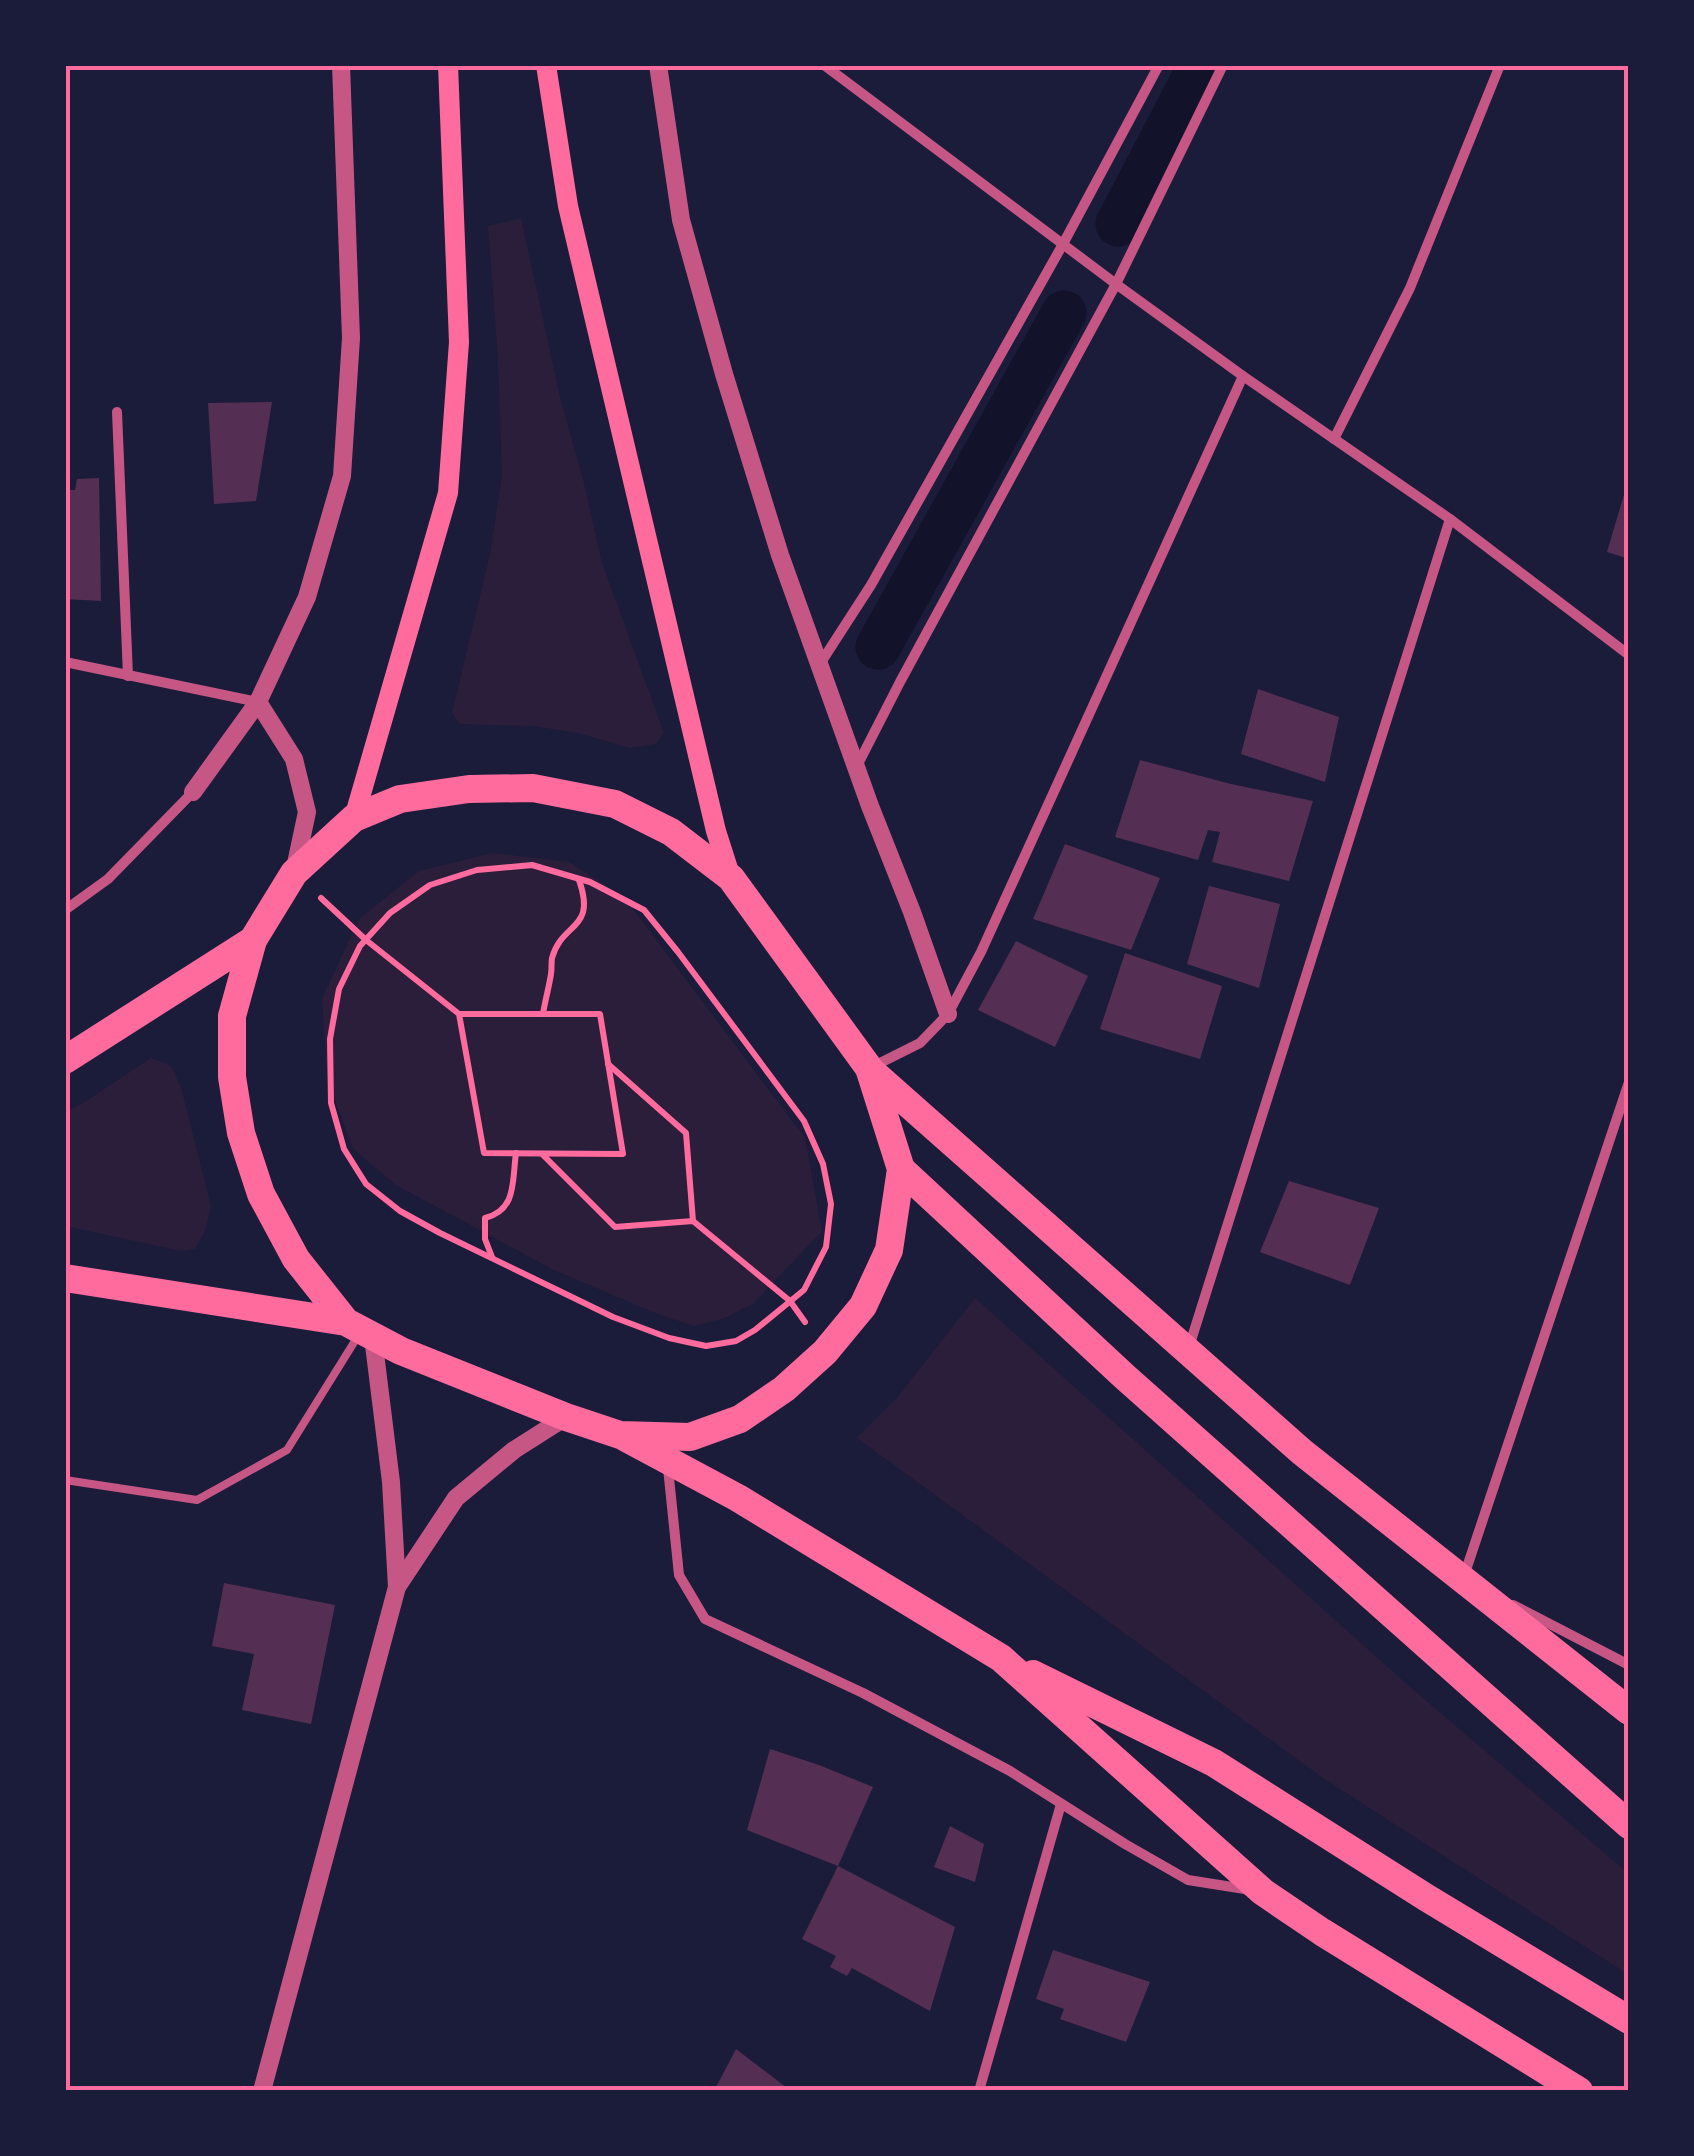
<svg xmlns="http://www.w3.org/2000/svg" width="1694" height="2156" font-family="'Roboto Condensed',sans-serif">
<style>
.green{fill:#2a1e3b}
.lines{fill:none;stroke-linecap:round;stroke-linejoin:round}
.canal{stroke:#12122b;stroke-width:45}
.building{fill:#542f53}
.path{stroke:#ff6b9d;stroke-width:6}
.service{stroke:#c65784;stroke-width:8}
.minor{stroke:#c65784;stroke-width:10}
.tertiary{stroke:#c65784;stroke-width:18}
.secondary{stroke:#ff6b9d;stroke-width:20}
.trunk{stroke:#ff6b9d;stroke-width:28}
.neatline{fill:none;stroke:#ff6b9d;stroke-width:4}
</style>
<rect width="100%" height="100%" fill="#1b1b3a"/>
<!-- green -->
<g class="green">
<polygon points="521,218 560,397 584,483 602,563 664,733 656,744 630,748 578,733 532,726 460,724 452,713 490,554 502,476 498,360 488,226"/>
<polygon points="492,853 569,862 624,897 805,1138 822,1231 753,1304 722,1319 694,1326 655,1313 552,1269 396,1185 353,1149 327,1078 322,999 359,919 419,871"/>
<polygon points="151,1058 171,1066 181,1087 211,1206 205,1231 195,1249 181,1251 65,1226 65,1112 82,1104"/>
<polygon points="975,1298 1409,1686 1629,1874 1629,1975 1323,1778 857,1438 896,1399"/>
</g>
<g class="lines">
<!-- canal -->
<g class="canal">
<polyline points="1118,224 1201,65"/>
<polyline points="878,647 1064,313"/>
</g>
</g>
<!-- building -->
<g class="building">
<polygon points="272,402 256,501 214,504 208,403"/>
<polygon points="99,478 101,601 65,599 65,490 75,490 77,479"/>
<polygon points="1628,481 1629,482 1629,559 1607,552"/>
<polygon points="1258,689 1339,717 1325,782 1241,754"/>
<polygon points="1140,760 1231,784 1313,801 1289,881 1212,862 1220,832 1208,830 1198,860 1115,837"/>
<polygon points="1065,844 1160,878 1131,950 1033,919"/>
<polygon points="1209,886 1280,904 1259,988 1187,964"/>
<polygon points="1016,941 1088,976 1055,1047 978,1010"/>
<polygon points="1125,953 1222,986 1200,1059 1100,1029"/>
<polygon points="1289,1181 1379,1208 1350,1285 1260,1252"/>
<polygon points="224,1583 335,1605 311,1724 242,1710 254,1654 212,1646"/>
<polygon points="770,1749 819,1765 873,1787 838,1866 747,1830"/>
<polygon points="950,1826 984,1844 975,1882 934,1867"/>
<polygon points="838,1866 955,1927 930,2011 852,1968 847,1976 830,1967 836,1956 802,1939"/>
<polygon points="1053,1950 1150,1982 1126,2042 1060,2019 1064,2009 1036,1999"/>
<polygon points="736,2049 791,2091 714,2091"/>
</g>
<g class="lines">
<!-- path -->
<g class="path">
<polygon points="532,865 590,882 644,910 678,952 804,1121 823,1164 831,1204 826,1247 804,1290 755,1330 736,1341 706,1346 669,1338 613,1317 440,1233 400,1211 366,1184 344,1149 331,1103 330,1039 339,989 360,946 390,913 430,885 477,870"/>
<polyline points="321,898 366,940 459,1014 600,1014 623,1154 484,1153 459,1014"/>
<path d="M543,1014c2,-13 6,-27 8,-40 1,-5 0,-11 1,-16 10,-37 45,-27 27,-78"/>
<polyline points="608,1064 686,1133 693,1221"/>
<polyline points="542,1154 615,1227 693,1221 790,1301 805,1322"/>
<path d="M492,1257l-7,-18v-21c32,-8 27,-37 31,-65"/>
</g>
<!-- service -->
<polyline class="service" points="65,1480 197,1500 287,1450 358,1336"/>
<!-- minor -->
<g class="minor">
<polyline points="824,65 1116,284 1243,376 1450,519 1629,655"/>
<polyline points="117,412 128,676"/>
<polyline points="1334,439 1410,288 1500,65"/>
<polyline points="65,662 258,702"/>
<polyline points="820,664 871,585 1063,244 1159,65"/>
<polyline points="857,766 900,682 1116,284 1223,65"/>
<polyline points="65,910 108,879 193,792"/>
<polyline points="870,1068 920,1043 948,1014 981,952 1243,376"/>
<polyline points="1189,1347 1450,519"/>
<polyline points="668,1468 679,1575 705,1619 863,1693 1010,1771 1125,1844 1188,1880 1251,1890"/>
<polyline points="1463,1579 1629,1082"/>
<polyline points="1513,1605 1629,1665"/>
<polyline points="979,2091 1061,1804"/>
</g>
<!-- tertiary -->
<g class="tertiary">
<polyline points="658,65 681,220 724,374 780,555 870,806 912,912 948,1014"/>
<polyline points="258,702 294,759 307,812 294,873"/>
<polyline points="193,792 258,702 307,597 342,476 351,338 341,65"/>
<polyline points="373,1337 391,1482 397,1587"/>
<polyline points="262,2091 397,1587 456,1498 514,1450 566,1417"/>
</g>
<!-- secondary -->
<g class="secondary">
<polyline points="546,65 568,206 716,831 731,878"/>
<polyline points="354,818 448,493 459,342 448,65"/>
</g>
<!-- trunk -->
<g class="trunk">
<polyline points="65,1060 253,940"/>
<polyline points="870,1070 1302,1452 1629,1711"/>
<polyline points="901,1169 1125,1377 1629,1825"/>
<polyline points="65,1278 346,1322 401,1351 566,1417 620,1435 690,1437 740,1419 784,1389 825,1352 863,1306 889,1250 901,1169 869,1068 731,878 671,832 615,804 533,788 469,789 400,799 354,818 294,873 253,940 232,1016 232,1077 241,1133 261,1194 296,1259 346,1322"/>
<polyline points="626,1438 738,1498 1001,1658 1263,1892 1322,1932 1579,2091"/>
<polyline points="1033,1674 1214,1763 1427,1898 1629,2020"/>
</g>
</g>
<!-- border -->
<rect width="1694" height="2156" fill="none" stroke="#1b1b3a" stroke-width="135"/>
<rect x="68" y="68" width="1558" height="2020" class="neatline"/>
</svg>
